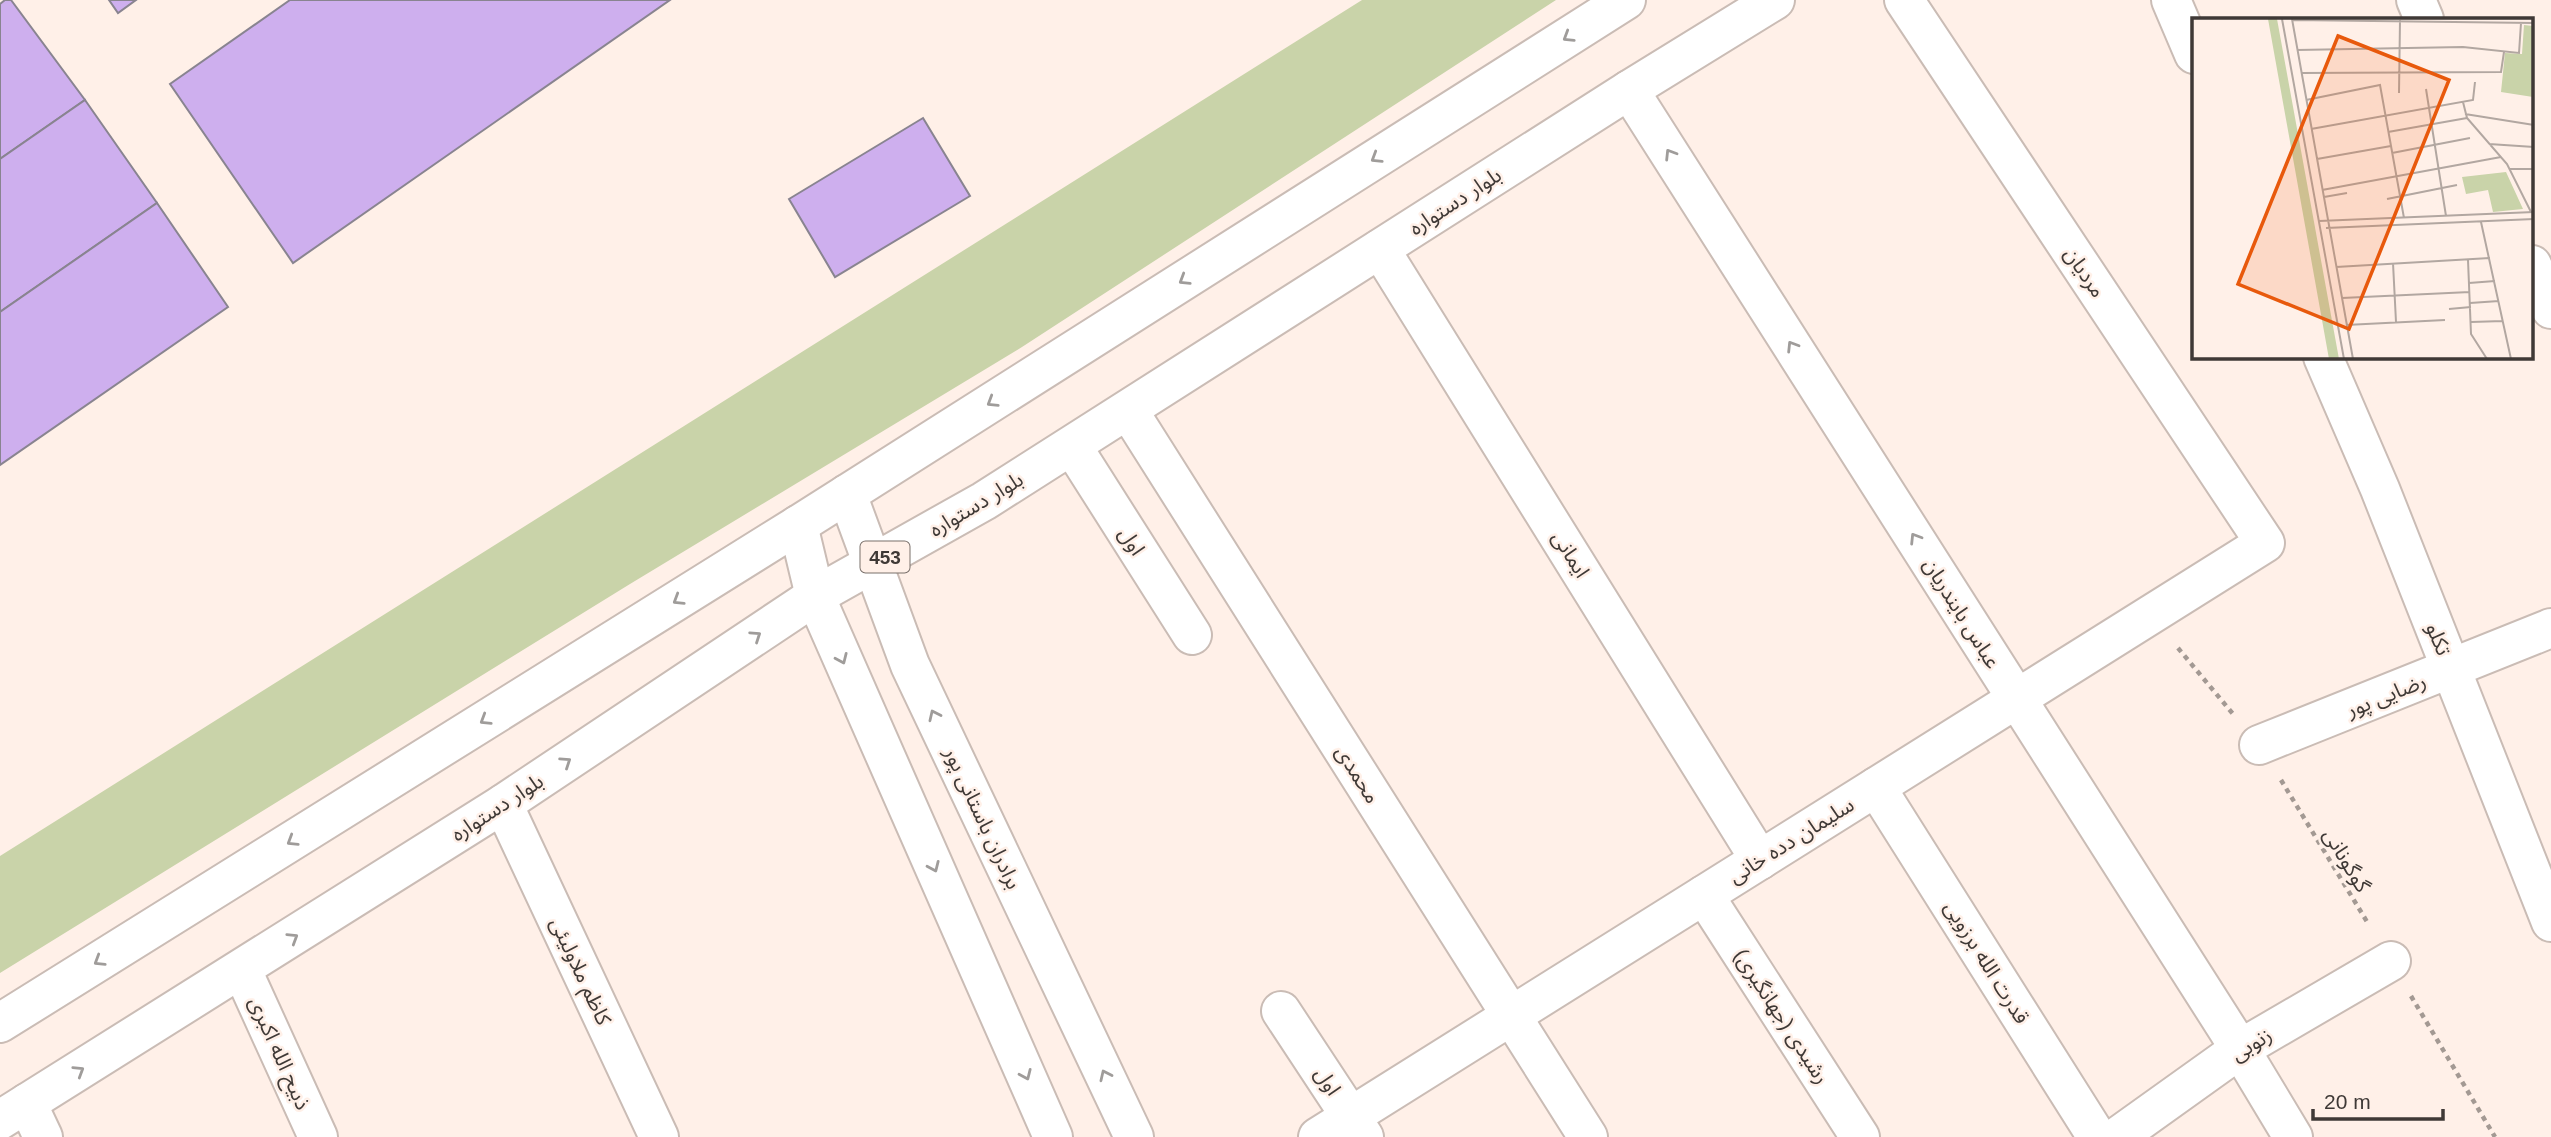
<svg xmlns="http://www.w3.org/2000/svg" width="2551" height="1137" font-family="Helvetica,'Noto Sans Arabic',sans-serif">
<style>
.green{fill:#c9d3a9}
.building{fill:#ceafee;stroke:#898490;stroke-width:2}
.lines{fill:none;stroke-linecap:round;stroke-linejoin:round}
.street-casing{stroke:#cabcb5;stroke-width:42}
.secondary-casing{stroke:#cabcb5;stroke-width:42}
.primary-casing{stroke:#cabcb5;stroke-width:42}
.path{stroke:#a39993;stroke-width:4.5;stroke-dasharray:5 5;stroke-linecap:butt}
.street{stroke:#fff;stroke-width:38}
.secondary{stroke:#fff;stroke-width:38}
.primary{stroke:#fff;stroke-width:38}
.oneway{stroke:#9f9c9a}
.labels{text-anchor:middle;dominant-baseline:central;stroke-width:5;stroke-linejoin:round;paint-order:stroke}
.shield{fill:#fff0e8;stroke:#79706b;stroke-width:2}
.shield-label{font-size:19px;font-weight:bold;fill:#3f3936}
.street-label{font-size:21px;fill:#3f3936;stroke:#fff0e8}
.inset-road{fill:none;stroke:#b2a7a1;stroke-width:2}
.view{fill:#e8590c;fill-opacity:0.15;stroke:#e8590c;stroke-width:3.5}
.inset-edge{fill:none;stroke:#3f3936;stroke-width:3.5}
</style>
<rect width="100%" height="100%" fill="#fff0e8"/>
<!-- green -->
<polygon class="green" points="1362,0 1556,0 1022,347 630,584 0,973 0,856"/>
<!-- building -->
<g class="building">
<polygon points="5,0 11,0 85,100 0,159 0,4"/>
<polygon points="109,0 136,0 118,13"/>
<polygon points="290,0 670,0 293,263 170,84"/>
<polygon points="85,100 157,203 0,312 0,159"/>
<polygon points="923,118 970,196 835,277 789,199"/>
<polygon points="157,203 228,307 0,465 0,312"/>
</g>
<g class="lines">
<defs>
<g id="street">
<polyline points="2171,0 2194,54"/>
<polyline points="2416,0 2424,19"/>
<polyline points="1629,90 2240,1049 2293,1137"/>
<polyline points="1380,249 1760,860"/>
<polyline points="2532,265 2551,309"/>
<polyline points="2323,357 2380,489 2551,922"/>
<polyline points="1128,410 1588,1137"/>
<polyline points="1072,446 1192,635"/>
<polyline points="2259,745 2551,628"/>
<polyline points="1876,787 2097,1137"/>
<polyline points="503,804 659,1137"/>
<polyline points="1704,895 1860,1137"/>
<polyline points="242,970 318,1137"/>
<polyline points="1281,1011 1364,1137"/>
<polyline points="27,1103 43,1137"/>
<polyline points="1318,1137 2265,543 1904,0"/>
<polyline points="2117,1137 2240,1049 2391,961"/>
</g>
<g id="secondary">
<polyline points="847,494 910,665 1134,1137"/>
<polyline points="798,525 815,596 1053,1137"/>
</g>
<g id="primary">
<polyline points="0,1023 798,525 1626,0"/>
<polyline points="0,1120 503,804 815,596 984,501 1629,90 1775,0"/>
</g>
</defs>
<!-- street casing -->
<use href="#street" class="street-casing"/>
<!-- secondary casing -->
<use href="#secondary" class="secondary-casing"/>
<!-- primary casing -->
<use href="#primary" class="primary-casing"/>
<!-- path -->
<g class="path">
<polyline points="2178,648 2233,714"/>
<polyline points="2281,780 2369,925"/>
<polyline points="2411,996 2495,1137"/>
</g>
<!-- street -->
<use href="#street" class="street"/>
<!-- secondary -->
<use href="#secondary" class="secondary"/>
<!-- primary -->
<use href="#primary" class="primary"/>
</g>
<!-- one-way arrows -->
<defs><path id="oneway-chevron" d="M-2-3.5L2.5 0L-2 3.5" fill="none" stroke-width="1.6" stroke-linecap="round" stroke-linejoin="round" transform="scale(1.75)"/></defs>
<g class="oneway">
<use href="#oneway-chevron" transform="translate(1568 37) rotate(148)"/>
<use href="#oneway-chevron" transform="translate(1670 154) rotate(-122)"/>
<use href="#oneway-chevron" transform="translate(1376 158) rotate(148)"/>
<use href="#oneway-chevron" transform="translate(1184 280) rotate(148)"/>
<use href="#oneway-chevron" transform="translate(1792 346) rotate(-122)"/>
<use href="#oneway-chevron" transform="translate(992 402) rotate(148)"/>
<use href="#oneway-chevron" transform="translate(1915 538) rotate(-122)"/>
<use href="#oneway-chevron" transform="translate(678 600) rotate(148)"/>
<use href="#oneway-chevron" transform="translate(756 636) rotate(-34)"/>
<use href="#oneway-chevron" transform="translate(842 659) rotate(66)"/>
<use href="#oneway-chevron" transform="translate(934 715) rotate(-115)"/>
<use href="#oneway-chevron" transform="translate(485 720) rotate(148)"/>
<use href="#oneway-chevron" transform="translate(566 762) rotate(-34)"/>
<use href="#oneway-chevron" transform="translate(292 841) rotate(148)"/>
<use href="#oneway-chevron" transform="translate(934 867) rotate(66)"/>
<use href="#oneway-chevron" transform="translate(293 938) rotate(-32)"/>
<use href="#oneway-chevron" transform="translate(99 961) rotate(148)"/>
<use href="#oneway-chevron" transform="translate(79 1071) rotate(-32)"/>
<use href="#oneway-chevron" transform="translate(1026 1075) rotate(66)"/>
<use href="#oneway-chevron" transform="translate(1105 1075) rotate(-115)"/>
</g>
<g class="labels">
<!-- shield labels -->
<rect class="shield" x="860.5" y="541.5" width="49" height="31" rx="5"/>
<g class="shield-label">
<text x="885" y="557">453</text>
</g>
<!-- street labels -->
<g class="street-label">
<text transform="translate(1455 201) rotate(-33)">بلوار دستواره</text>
<text transform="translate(2085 272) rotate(56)">مردیان</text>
<text transform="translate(976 504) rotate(-31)">بلوار دستواره</text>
<text transform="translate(1132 541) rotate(57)">اول</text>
<text transform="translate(1571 554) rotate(58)">ایمانی</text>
<text transform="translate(1962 613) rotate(58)">عباس بایندریان</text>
<text transform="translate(2439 639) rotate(68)">تکلو</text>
<text transform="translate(2386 695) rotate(-22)">رضایی پور</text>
<text transform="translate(1358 774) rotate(58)">محمدی</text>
<text transform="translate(497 807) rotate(-33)">بلوار دستواره</text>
<text transform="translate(983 818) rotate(65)">برادران باستانی پور</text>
<text transform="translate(1791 840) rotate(-32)">سلیمان دده خانی</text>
<text transform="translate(2347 860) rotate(59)">گوگونانی</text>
<text transform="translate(1987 962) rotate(58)">قدرت الله برزویی</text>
<text transform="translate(581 971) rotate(65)">کاظم ملاولیئی</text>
<text transform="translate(1782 1016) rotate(57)">رشیدی (جهانگیری)</text>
<text transform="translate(2251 1044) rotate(-32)">زنوبی</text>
<text transform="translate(280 1053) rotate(66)">ذبیح الله اکبری</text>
<text transform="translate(1328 1081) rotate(57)">اول</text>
</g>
</g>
<!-- overview -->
<g transform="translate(2192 18)">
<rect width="341" height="341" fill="#fff0e8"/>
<path d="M76,1h9l62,340h-10zM332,7l9,1v71l-32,-5 4,-39 17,1zM314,154l17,37 -30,3 -5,-22 -22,4 -4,-17z" fill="#c9d3a9"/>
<path class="inset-road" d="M90,1l62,340M100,1l61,340M101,2l241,3M105,32l166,-3 56,6 2,-30M109,55l200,-1 3,-20M234,71l20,127M207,75l1,-73M114,82l74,-15 24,133M271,84l4,16 40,46 24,48M273,96l69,11M119,111l162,-29 2,-18M196,114l79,-14M297,126l45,3M200,135l78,-15M125,141l74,-13M317,151h25M130,172l179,-33M132,179l23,-4M195,181l70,-14M127,203l215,-9M289,204l30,137M134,210l208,-9M276,242l3,74 16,25M201,245l3,59M144,249l154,-9M277,265l26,-2M150,280l128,-6M278,285l29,-2M257,291l22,-2M279,304l32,-1M154,307l99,-5"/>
<path class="view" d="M146,18l111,44 -100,249 -111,-45z"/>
<rect width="341" height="341" class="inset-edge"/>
</g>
<!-- scale -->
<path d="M2313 1109v10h130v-10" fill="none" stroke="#3f3936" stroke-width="3.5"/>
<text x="2324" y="1109" font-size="21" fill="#3f3936" stroke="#fff0e8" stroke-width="5" paint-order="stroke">20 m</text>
</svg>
